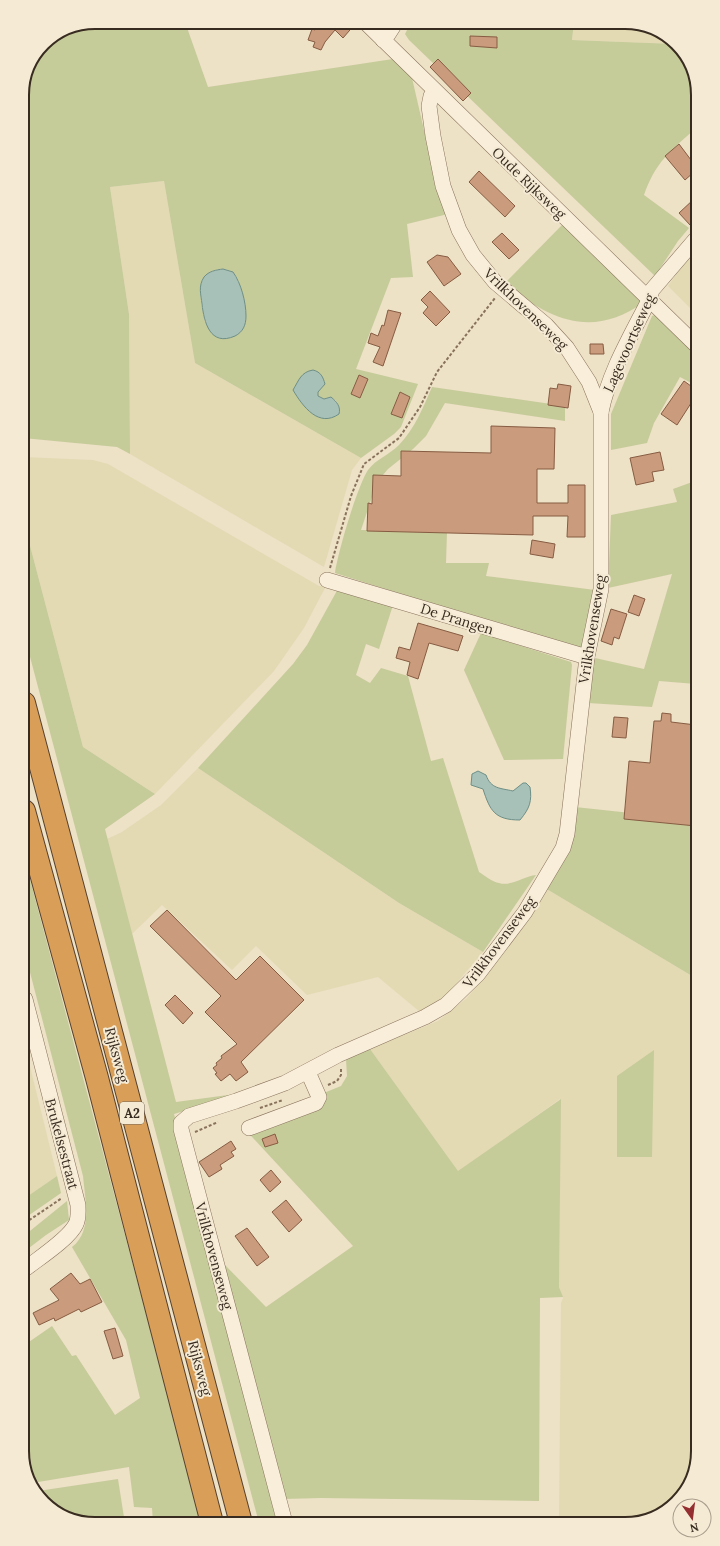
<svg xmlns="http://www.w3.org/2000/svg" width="720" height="1546" font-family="Lora,serif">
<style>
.farmland{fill:#e3dab3;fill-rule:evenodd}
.green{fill:#c6cb9a;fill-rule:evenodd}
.water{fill:#a7c1b9;stroke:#6e8f86}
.building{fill:#ca9c7d;stroke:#865c42}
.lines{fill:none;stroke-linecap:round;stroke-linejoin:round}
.minor-casing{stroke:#88725c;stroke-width:16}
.highway-casing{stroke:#564130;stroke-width:24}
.path{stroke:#88725c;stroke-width:2;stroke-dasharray:3 2;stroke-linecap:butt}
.minor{stroke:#f8eed9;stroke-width:15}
.highway{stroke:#d99f59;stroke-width:22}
.labels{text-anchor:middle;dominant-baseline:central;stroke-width:4;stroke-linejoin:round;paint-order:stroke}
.shield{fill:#f5ebd5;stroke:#716556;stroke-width:1}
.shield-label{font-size:13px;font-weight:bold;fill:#382b1f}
.street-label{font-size:14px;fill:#382b1f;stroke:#f5ebd5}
.rim{fill:none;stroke:#382b1f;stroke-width:2}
</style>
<rect width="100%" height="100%" fill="#ede1c6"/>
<!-- farmland -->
<g class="farmland">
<polygon points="574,22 630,22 669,37 675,44 572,40"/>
<polygon points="164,181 195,363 361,458 352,470 324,567 130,454 129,314 110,187"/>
<polygon points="695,248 695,313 668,286"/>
<polygon points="23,457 93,460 108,464 319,586 326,586 304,628 274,671 155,794 83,747 23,519"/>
<polygon points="198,768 399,903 483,952 448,993 430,1007 420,1012 378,977 307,995 256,946 232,970 162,905 132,934 107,839 122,832 161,805"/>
<path d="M545,888l152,91 1,472 -15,44 -34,25 -90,1 2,-218 2,-5 -4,-11 1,-188 -102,73 -88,-123 68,-28 29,-23 14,-17zM617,1113l35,44h-35z"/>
<polygon points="25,1046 57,1176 25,1198"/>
</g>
<!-- green -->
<g class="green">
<path d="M95,22h90l23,65 185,-28 19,19 21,91 15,45 -41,10 6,53 -22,1 -35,91 62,15 -17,43 -7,7 -33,24 -166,-95 -31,-182 -54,6 19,127 1,140 -13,-7 -94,-9 -1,-347 22,-48 23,-16zM223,269c26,2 18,47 17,64l-8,4 -27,-15c-4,-21 -13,-51 18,-53zM325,384l-7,8v4l6,3 7,-2 5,4 4,8 -47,-19z"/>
<path d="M411,22h163l-2,18 103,4 19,27v59c-24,21 -39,33 -50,65l45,33 -11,13 -23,35 -246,-236 -4,-6z"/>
<path d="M563,224l81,78c-53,38 -94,17 -140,-18z"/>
<polygon points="657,314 695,350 695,385 680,377 654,423 647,443 611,450 611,414 652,316"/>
<path d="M432,387l133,19v15l-120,-18 -19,33 -13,13 -25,20 -11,13 -16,48 86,2 -1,31h43l-3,13 109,14 -12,62 -248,-79c3,-21 22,-86 33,-103 8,-11 21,-15 31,-25 16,-17 24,-37 33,-58z"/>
<polygon points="695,481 696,684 659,681 652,707 588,703 595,658 644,669 672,574 608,588 611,515 677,502 673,489"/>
<polygon points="23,519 83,747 155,794 105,829 176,1102 243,1093 174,1114 277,1523 259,1523 24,634"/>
<path d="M339,587l54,18 -14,44 -13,-5 -10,31 14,8 11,-15 27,8 23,85 12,-3 36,114c6,4 14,10 20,11 12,4 25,-7 37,-8l-53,77 -84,-49 -201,-135 95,-104 14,-19z"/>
<polygon points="481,633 571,662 572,665 563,759 504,760 464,670"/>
<polygon points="575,807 696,820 697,979 545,888 567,856"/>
<path d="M24,857l178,666h-49l-1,-15 -18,-1 -5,-40 -97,16 -6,-8v-131l26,-18 20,30 4,-1 39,60 25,-17 -14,-58 -54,-93c21,-16 13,-48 11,-71l-58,-223z"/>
<polygon points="370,1049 458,1171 561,1099 559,1287 563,1297 540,1298 539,1501 321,1498 284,1499 224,1264 266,1307 353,1246 242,1126 341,1086 347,1076 346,1059"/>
<polygon points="654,1050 652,1157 617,1157 617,1076"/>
<polygon points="57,1176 61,1193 25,1218 25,1198"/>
<polygon points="67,1201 69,1220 46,1235 25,1251 25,1235"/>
<polygon points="118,1479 125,1524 90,1524 51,1509 38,1491"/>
</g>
<!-- water -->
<g class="water">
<path d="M223,269l10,3c8,11 13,30 13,44 0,9 -3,16 -11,20 -25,11 -31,-14 -33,-32 -1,-9 -4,-18 2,-27 5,-6 12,-7 19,-8z"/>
<path d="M313,370c8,2 10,7 12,14l-7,8v4l6,3 7,-2c6,5 10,10 8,17 -20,14 -36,-7 -46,-24 6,-10 8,-18 20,-20z"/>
<path d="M478,771l8,4c5,14 14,13 27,16l10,-8h3l4,4c2,14 0,21 -10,33 -25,0 -30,-9 -37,-31l-12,-4 1,-11z"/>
</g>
<!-- building -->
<g class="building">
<polygon points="323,22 356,22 356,23 343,38 335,30 325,42 321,50 313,47 315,42 308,40 312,29 315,30"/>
<polygon points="470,36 497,37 497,48 470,46"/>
<polygon points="438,59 471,93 463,101 430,67"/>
<polygon points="679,144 694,164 694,172 685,180 665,156"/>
<polygon points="479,171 515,206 505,217 469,182"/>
<polygon points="694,199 694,220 690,225 679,213"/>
<polygon points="502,233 519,250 509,259 492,242"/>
<polygon points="437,255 448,257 461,274 444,286 427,262"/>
<polygon points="430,291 450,312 436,326 423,313 428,307 421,300"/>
<polygon points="388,310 401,313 383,366 373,362 380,347 368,343 371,333 378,336 382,325 384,326"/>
<polygon points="590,344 603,344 604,354 590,354"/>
<polygon points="359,375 368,379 360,398 351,394"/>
<polygon points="684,381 695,389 695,397 677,425 661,414"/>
<polygon points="558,384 571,386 568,408 548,405 550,388 557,389"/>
<polygon points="400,392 410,397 402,418 391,414"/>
<polygon points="491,426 555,428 554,469 537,469 537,503 568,503 568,485 585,485 585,537 567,537 568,516 533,516 533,535 367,531 368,503 372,504 373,475 401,476 401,451 491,453"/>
<polygon points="660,452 664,470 652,472 654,481 636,485 630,458"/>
<polygon points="532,540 555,544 553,558 530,554"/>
<polygon points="634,595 645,599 639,616 628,612"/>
<polygon points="611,609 627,614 619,639 614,637 612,645 601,641"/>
<polygon points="418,623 463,636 458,651 429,643 418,679 407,675 410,662 396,658 399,647 410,650"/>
<polygon points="662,713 671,714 671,722 696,725 696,826 624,819 629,761 650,763 654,721 661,721"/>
<polygon points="614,717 628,718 626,738 612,737"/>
<polygon points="167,910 236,980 260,956 304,1000 241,1062 248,1072 236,1081 230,1074 221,1081 215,1074 217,1073 213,1068 217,1065 216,1063 222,1058 221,1056 237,1044 205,1012 221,996 150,926"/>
<polygon points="175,995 193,1013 183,1024 165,1005"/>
<polygon points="275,1134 278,1143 265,1147 262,1139"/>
<polygon points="231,1141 236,1149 231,1152 234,1156 220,1165 222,1169 209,1177 199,1162"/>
<polygon points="271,1170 281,1182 270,1192 260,1180"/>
<polygon points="286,1200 302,1220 289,1232 272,1212"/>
<polygon points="247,1228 269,1257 257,1266 235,1236"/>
<polygon points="71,1273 80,1284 90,1279 102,1302 81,1312 79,1309 55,1321 54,1318 39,1325 33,1313 59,1300 50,1289"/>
<polygon points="115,1328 123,1356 113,1359 104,1331"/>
</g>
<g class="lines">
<defs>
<g id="minor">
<polyline points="365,22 695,344"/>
<polyline points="383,40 389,33 396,22"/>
<path d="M601,412c8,-40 30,-76 48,-112l3,-10 43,-50"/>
<polyline points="327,580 587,657"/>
<path d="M25,999l53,206c0,7 1,13 -2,19 -7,15 -37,34 -51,45"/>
<polyline points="249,1128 316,1103 319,1097 308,1072"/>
<polyline points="285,1523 181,1129 181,1123 189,1116 236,1101 285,1083 338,1055 425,1017 446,1005 478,974 525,912 563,848 567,834 587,657 601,589 601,412 589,382 567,348 546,325 495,282 473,255 459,230 443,186 433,136 429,106 431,96 434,92"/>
</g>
<g id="highway">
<polyline points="24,703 241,1523"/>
<polyline points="24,811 97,1078 212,1523"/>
</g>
</defs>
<!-- minor casing -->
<use href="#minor" class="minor-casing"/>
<!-- highway casing -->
<use href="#highway" class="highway-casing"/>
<!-- path -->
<g class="path">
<polyline points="330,568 351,496 364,464 399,438 420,407 437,372 495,298"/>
<polyline points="328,1085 337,1081 341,1075 341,1068"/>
<polyline points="260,1108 283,1100"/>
<polyline points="195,1132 218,1122"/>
<polyline points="25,1223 62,1198"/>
</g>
<!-- minor -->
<use href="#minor" class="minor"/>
<!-- highway -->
<use href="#highway" class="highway"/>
</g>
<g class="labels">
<!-- shield labels -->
<rect class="shield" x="120" y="1102" width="24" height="22" rx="3"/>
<g class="shield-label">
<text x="132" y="1113">A2</text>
</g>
<!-- street labels -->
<g class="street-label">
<text transform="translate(529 183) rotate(44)">Oude Rijksweg</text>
<text transform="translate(526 309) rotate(44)">Vrilkhovenseweg</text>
<text transform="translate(629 343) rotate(-66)">Lagevoortseweg</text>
<text transform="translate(457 619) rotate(17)">De Prangen</text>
<text transform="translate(592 629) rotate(-81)">Vrilkhovenseweg</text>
<text transform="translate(499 942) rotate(-53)">Vrilkhovenseweg</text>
<text transform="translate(117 1055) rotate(75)">Rijksweg</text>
<text transform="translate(62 1144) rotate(75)">Brukelsestraat</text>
<text transform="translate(214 1256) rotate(75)">Vrilkhovenseweg</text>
<text transform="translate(200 1368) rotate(75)">Rijksweg</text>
</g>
</g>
<!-- crop -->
<path d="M0 0H720V1546H0ZM95 29H625A66 66 0 0 1 691 95V1451A66 66 0 0 1 625 1517H95A66 66 0 0 1 29 1451V95A66 66 0 0 1 95 29Z" fill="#f5ebd5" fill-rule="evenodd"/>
<path class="rim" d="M95 29H625A66 66 0 0 1 691 95V1451A66 66 0 0 1 625 1517H95A66 66 0 0 1 29 1451V95A66 66 0 0 1 95 29Z"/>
<!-- north arrow -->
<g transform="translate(692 1518) rotate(166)"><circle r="19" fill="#f5ebd5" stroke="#a99e8c"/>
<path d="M0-3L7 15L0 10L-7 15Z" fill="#952e30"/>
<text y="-6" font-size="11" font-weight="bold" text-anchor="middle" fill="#382b1f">N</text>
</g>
</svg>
